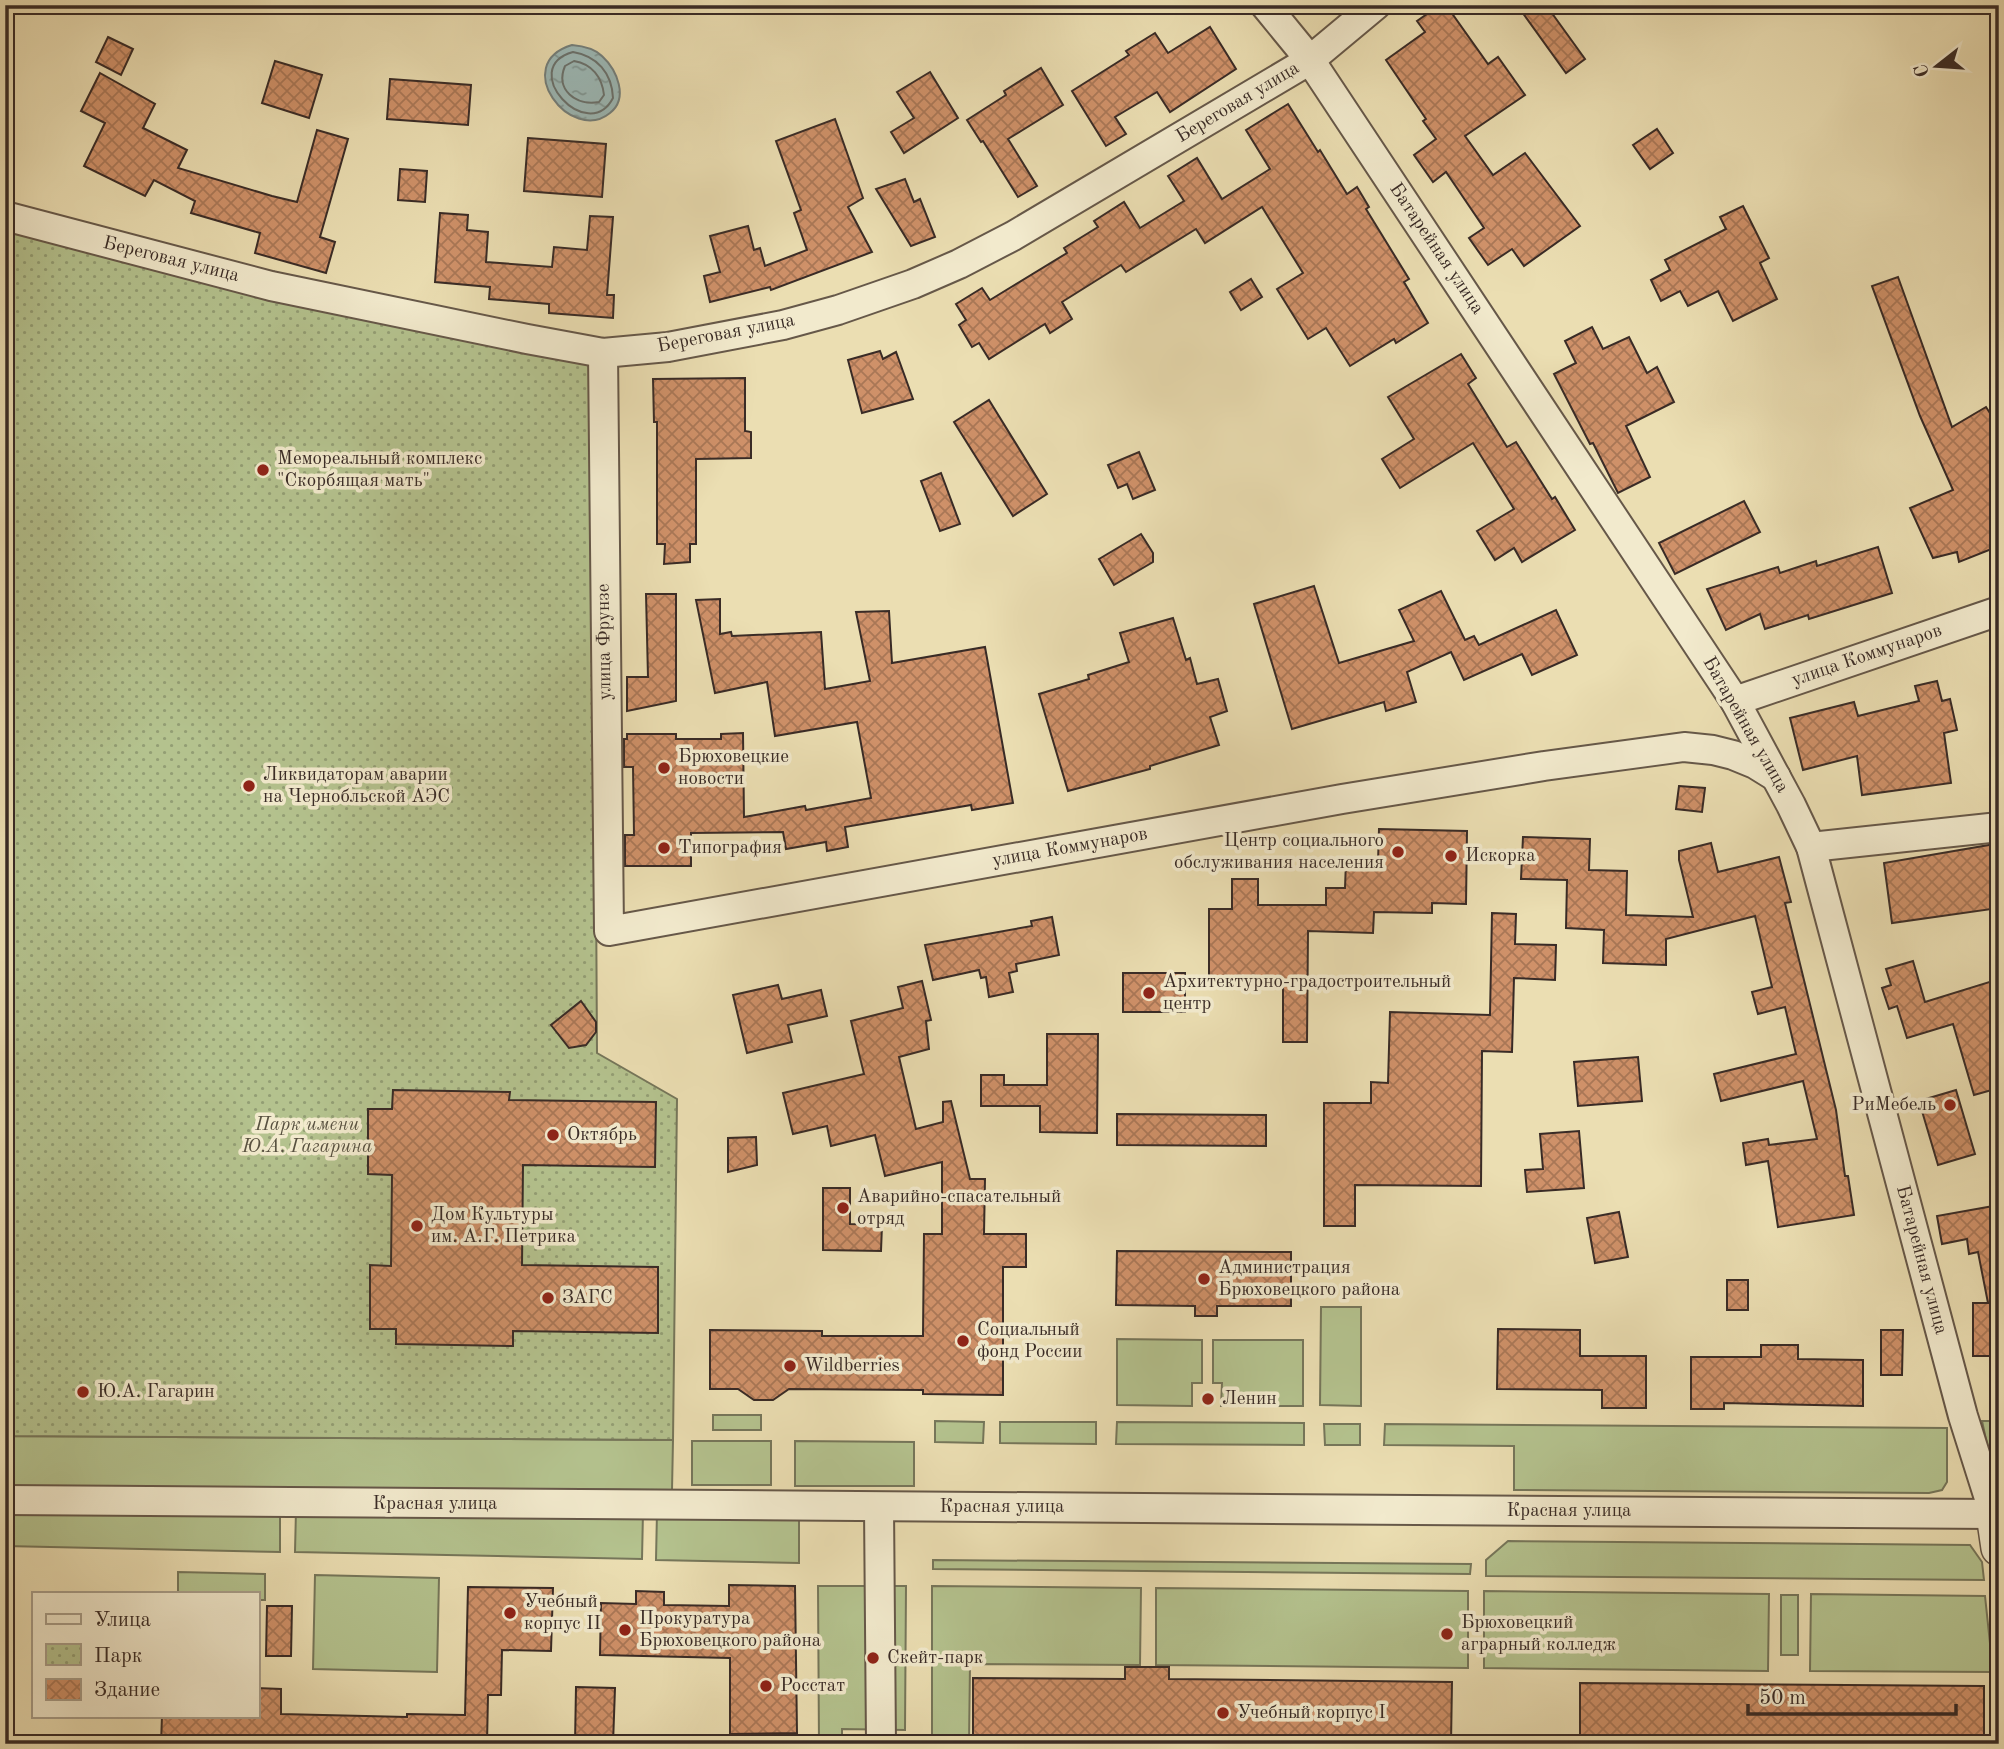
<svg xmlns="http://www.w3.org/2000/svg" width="2004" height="1749" font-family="'Old Standard TT',serif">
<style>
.grass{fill:#b4c28e;stroke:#76765a;stroke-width:2}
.park{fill:url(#park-dots);stroke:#76765a;stroke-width:2}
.water{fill:url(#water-ripples);stroke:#74807d;stroke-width:2}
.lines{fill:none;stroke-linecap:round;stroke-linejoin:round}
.shore{stroke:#6a726e;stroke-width:2}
.building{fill:url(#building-cross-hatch);stroke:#392b26;stroke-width:2}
.minor-casing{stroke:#665849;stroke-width:32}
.tertiary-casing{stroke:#665849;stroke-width:38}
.minor{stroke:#f2eacd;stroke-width:28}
.tertiary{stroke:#f2eacd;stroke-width:35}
.poi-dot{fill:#8f2418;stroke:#f2eacd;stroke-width:2.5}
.labels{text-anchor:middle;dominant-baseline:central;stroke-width:7;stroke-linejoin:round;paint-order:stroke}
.street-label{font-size:19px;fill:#392b26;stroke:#f2eacd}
.poi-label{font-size:19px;fill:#392b26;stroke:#f2eacd;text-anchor:start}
.park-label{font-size:19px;font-style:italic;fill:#585140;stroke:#f2eacd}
</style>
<defs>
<pattern id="park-dots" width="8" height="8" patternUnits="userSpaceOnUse" patternTransform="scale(1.75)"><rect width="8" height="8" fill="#b4c28e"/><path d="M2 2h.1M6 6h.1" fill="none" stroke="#939e74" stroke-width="1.8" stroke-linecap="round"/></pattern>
<pattern id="water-ripples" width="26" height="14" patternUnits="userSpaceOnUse" patternTransform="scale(1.75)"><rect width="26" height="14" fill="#9cb9b7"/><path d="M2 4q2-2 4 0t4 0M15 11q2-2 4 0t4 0" fill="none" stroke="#809795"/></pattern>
<pattern id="building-cross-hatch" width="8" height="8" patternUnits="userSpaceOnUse" patternTransform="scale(1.75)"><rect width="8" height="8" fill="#cf9169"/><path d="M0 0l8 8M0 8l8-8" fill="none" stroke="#a97756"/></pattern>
</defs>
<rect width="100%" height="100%" fill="#ebdeb2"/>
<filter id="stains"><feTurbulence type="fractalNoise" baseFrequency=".00286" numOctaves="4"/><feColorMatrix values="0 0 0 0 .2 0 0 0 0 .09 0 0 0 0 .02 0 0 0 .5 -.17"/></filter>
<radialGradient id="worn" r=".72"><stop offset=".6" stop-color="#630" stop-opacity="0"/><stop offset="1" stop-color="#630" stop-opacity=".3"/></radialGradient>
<!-- grass -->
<g class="grass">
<polygon points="1321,1307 1361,1307 1361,1406 1320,1405"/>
<polygon points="1117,1339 1202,1340 1202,1383 1192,1383 1192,1406 1117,1405"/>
<polygon points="1213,1340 1303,1340 1303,1406 1221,1406 1222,1383 1213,1383"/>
<rect x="713" y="1415" width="48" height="15"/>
<polygon points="935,1421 984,1422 983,1443 935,1442"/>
<polygon points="1982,1421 1999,1421 1999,1492 1997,1490"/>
<polygon points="1000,1422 1096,1422 1096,1444 1000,1443"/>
<polygon points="1117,1422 1304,1423 1304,1445 1116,1444"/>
<polygon points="1324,1424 1360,1424 1360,1445 1325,1445"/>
<polygon points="1385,1424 1947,1428 1947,1482 1942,1490 1929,1493 1514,1490 1514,1446 1384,1445"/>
<polygon points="5,1436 673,1440 672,1490 5,1486"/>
<rect x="692" y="1441" width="79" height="44"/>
<polygon points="795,1441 914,1442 914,1486 795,1486"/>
<polygon points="5,1508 280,1510 280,1552 5,1546"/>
<polygon points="296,1510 643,1512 642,1559 295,1552"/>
<polygon points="657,1512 799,1513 799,1563 656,1560"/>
<polygon points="1508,1541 1970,1545 1982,1562 1984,1580 1486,1576 1486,1560"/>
<polygon points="933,1560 1471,1564 1470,1574 933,1569"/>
<polygon points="178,1572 265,1574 265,1600 257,1600 257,1593 178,1593"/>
<polygon points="315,1575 439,1578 437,1672 313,1669"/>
<polygon points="818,1586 906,1586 905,1730 842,1729 842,1744 819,1744"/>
<polygon points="932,1586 1141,1588 1140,1665 970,1664 969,1744 932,1744"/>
<polygon points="1156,1588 1468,1591 1468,1668 1156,1665"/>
<polygon points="1484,1591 1769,1594 1768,1671 1484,1668"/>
<polygon points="1811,1594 1985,1596 1993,1672 1810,1671"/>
<rect x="1781" y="1595" width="17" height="60"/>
</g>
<!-- park -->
<polygon class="park" points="5,228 593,366 597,1053 677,1099 673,1440 5,1436"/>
<!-- water -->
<path class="water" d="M572,45c11,1 22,3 30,11 15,14 27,42 8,57 -39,32 -101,-49 -38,-68z"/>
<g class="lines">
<!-- shore -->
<g class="shore">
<path d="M573,52c24,4 39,21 40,46 -25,48 -97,-30 -40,-46z"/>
<path d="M574,61c18,3 28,16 30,34l-5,7c-23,4 -44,-12 -34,-36z"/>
</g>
</g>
<!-- building -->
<g class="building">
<polygon points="1440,5 1446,5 1488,64 1498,57 1525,95 1465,136 1493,175 1525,153 1580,226 1524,266 1512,249 1488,265 1469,238 1484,228 1446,172 1433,182 1414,155 1436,139 1423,121 1426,119 1386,60 1425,32 1417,21"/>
<polygon points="1517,5 1546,5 1585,59 1566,73"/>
<polygon points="1210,27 1236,69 1170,112 1157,92 1115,117 1126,134 1106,146 1072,91 1129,55 1126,51 1155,33 1168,53"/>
<polygon points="108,37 133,49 121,75 96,62"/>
<polygon points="275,61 322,75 309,118 262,103"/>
<polygon points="1041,68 1063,105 1008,139 1037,186 1018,197 983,141 981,142 967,120 1006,95 1004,91"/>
<polygon points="930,72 958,118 904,153 891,132 914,118 897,92"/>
<polygon points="100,73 155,104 143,128 187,150 178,168 272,196 297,202 317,130 348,139 320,237 335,242 326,273 255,253 260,233 191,213 195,201 154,180 145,196 84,166 105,123 81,111"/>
<polygon points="390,79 471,85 468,125 387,119"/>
<polygon points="1288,104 1318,152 1320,150 1347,194 1357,187 1369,207 1366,209 1409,279 1404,282 1428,323 1396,343 1394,339 1350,366 1326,328 1308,339 1277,289 1303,273 1262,207 1205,243 1196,229 1126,272 1121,265 1062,302 1072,319 1050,333 1045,324 989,359 979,343 972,347 959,325 966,320 956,304 982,288 990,300 1067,253 1064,248 1098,227 1094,221 1124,202 1140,228 1184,201 1168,176 1197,158 1222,199 1270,169 1246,130"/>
<polygon points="835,119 863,198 848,207 872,252 771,290 770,287 710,302 704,276 720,272 710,236 748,226 754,250 760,248 765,266 807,250 794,213 801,210 776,141"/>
<polygon points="1657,129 1673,153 1650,169 1633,145"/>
<polygon points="528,138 606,144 602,197 524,191"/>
<polygon points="400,169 427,171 425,202 398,200"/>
<polygon points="905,179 914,202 920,199 935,237 911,246 876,189"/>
<polygon points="1743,206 1769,258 1760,263 1777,299 1733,321 1718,291 1688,306 1680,291 1661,301 1651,280 1670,270 1665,260 1726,229 1720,217"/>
<polygon points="440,213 468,215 467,230 488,232 486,262 552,267 554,247 587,250 590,216 613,217 607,295 614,295 613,318 549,313 549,304 489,299 490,287 435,282"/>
<polygon points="1898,277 1952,427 1986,407 1999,427 1999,546 1959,562 1957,552 1933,558 1910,508 1953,490 1920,416 1872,286"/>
<polygon points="1251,279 1262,297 1241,310 1230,292"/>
<polygon points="1592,327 1603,349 1629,337 1647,373 1657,367 1674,402 1626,426 1650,477 1618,493 1593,443 1590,444 1554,374 1576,363 1565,341"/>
<polygon points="880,351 883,359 896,352 913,399 862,413 848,360"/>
<polygon points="1461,354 1476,378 1468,384 1507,447 1516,442 1552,499 1555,497 1575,530 1522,562 1514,548 1495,560 1477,531 1514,509 1473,443 1400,488 1382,459 1414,439 1388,397"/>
<polygon points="745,378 745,431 751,432 751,458 696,459 696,544 690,544 690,562 664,564 665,544 657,544 657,422 654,422 653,379"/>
<polygon points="989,400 1047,494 1013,516 954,422"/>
<polygon points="1139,452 1155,490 1133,499 1127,484 1118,488 1108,465"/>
<polygon points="941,473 960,524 940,531 921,481"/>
<polygon points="1744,501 1760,532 1675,574 1659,543"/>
<polygon points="1141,534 1153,553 1153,562 1114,585 1099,559"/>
<polygon points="1878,547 1892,593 1809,619 1808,615 1765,629 1760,614 1726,630 1707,589 1778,567 1780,573 1816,561 1817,566"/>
<polygon points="1314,586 1339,663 1414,641 1399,610 1441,591 1465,640 1474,636 1479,645 1556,610 1577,655 1532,675 1522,654 1464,680 1451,652 1407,672 1416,702 1386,711 1384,702 1292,729 1254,604"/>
<polygon points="646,594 676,594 676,701 627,711 627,677 648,677"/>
<polygon points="720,599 720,634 731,632 732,636 821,632 825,689 870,681 856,612 889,611 892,663 985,647 1013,803 972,810 971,805 845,827 848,847 827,851 826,842 786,849 783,832 691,833 691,866 625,866 625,835 634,835 633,767 624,767 624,739 627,739 627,734 676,734 676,739 721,739 721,734 743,733 744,817 805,806 806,810 871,798 857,722 775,736 767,682 715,693 696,600"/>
<polygon points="1173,618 1186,660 1190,658 1197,684 1218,679 1227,711 1210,717 1219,745 1150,766 1150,769 1068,791 1039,694 1089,679 1088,675 1129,662 1120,633"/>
<polygon points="1937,681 1942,701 1950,699 1957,730 1944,733 1951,783 1862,795 1857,756 1803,770 1790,718 1854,702 1858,716 1919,701 1915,686"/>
<polygon points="1679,786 1705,788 1702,812 1676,809"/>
<polygon points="1379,829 1467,831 1466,904 1432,903 1432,913 1374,912 1373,933 1308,931 1307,1042 1283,1042 1283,981 1209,980 1209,909 1232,909 1232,879 1258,879 1258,905 1326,905 1326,888 1345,888 1346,861 1378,862"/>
<polygon points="1523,837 1590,839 1589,870 1627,871 1626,915 1693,917 1679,860 1679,851 1711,843 1718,872 1779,857 1791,902 1785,903 1836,1110 1845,1176 1848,1176 1854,1215 1778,1227 1768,1161 1746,1165 1743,1143 1768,1139 1769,1145 1817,1139 1803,1081 1721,1101 1714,1074 1796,1054 1785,1007 1758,1014 1752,992 1772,987 1755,916 1666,939 1666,965 1603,963 1604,930 1566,928 1567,880 1521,879"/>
<polygon points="1995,844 1999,866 1999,908 1892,923 1884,863"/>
<polygon points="1492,913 1516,914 1515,944 1556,945 1555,980 1514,978 1512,1052 1482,1051 1481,1186 1355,1185 1355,1226 1324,1226 1324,1103 1371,1103 1371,1082 1388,1083 1390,1012 1490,1015"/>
<polygon points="1052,917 1059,955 1016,964 1017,971 1009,973 1013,992 989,997 986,977 981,978 979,970 933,980 925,945 1032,926 1031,921"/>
<polygon points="1913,961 1925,1002 1999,979 1999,1088 1974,1095 1953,1024 1907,1038 1897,1006 1889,1009 1882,988 1891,985 1886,969"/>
<rect x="1123" y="973" width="62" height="39"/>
<polygon points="922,981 931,1020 926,1021 929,1049 899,1057 916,1129 943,1122 943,1102 951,1101 970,1179 985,1179 984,1234 1026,1234 1026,1267 1003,1267 1003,1395 923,1394 923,1390 789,1389 773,1400 754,1400 738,1389 710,1389 710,1330 822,1331 822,1336 923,1336 924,1234 942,1234 942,1162 885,1176 875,1135 831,1146 827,1126 793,1134 783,1093 864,1074 851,1021 903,1008 898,987"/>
<polygon points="778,985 782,999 821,990 827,1016 788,1025 792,1042 747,1053 733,995"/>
<polygon points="581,1001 596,1022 596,1032 586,1045 569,1048 551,1025"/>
<polygon points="1047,1034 1098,1034 1097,1133 1040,1132 1040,1106 981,1106 981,1075 1004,1075 1004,1085 1047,1085"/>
<polygon points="1638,1057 1642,1101 1578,1106 1574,1062"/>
<polygon points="393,1090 510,1092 509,1100 656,1102 655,1167 523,1165 522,1265 658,1267 658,1333 513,1331 513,1346 455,1345 396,1344 396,1329 370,1329 370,1265 391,1266 392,1175 368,1174 368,1109 392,1109"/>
<polygon points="1956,1090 1975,1154 1938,1165 1919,1101"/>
<polygon points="1117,1114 1266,1115 1266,1146 1117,1145"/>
<polygon points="1579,1131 1584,1188 1527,1192 1525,1170 1543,1169 1540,1134"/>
<polygon points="756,1137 757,1165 728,1172 728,1138"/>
<polygon points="823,1188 850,1188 850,1224 882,1225 881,1251 823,1250"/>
<polygon points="1999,1205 1999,1302 1988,1303 1978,1252 1969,1254 1967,1239 1942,1244 1937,1216"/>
<polygon points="1619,1212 1628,1257 1595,1263 1587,1218"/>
<polygon points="1117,1251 1291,1252 1291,1306 1217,1306 1217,1316 1195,1316 1195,1306 1116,1305"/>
<rect x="1727" y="1280" width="21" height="30"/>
<rect x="1973" y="1303" width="26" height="53"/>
<polygon points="1498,1329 1580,1330 1580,1356 1646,1356 1646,1408 1602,1408 1602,1390 1497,1389"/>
<polygon points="1881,1330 1903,1330 1902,1375 1881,1375"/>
<polygon points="1761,1345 1798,1345 1798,1359 1863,1360 1863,1406 1724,1403 1724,1409 1691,1409 1691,1357 1761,1357"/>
<polygon points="729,1585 795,1586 797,1733 730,1734 730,1658 600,1655 601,1603 636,1604 636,1591 664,1592 664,1605 729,1606"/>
<polygon points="468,1587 553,1588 551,1651 502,1650 501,1695 488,1695 487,1744 161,1744 162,1716 257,1716 257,1688 281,1689 281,1714 407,1717 407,1714 465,1715"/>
<polygon points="267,1606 292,1606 291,1656 266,1656"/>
<polygon points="1125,1667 1169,1667 1169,1679 1452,1682 1451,1744 973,1744 973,1678 1125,1679"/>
<polygon points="1580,1683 1984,1686 1984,1744 1580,1744"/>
<polygon points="576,1687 615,1688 613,1744 575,1744"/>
</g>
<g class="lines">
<defs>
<g id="minor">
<polyline points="5,216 271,286 527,339 603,353 668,347 783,325 838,310 913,284 959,264 1013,236 1310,60 1376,5"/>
<polyline points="603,353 609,931 1342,799 1544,766 1684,747 1713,750 1733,755 1755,764 1776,777"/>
<polyline points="1735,701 1999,611"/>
<polyline points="1811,847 1999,827"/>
<polyline points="5,1500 1994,1514 1963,1416 1811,847 1791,805 1735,701 1310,60 1265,5"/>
<polyline points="879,1507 881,1744"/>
</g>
<polyline id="tertiary" points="1999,1514 1994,1514 1999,1548"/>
</defs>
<!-- minor casing -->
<use href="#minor" class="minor-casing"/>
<!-- tertiary casing -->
<use href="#tertiary" class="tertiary-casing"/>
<!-- minor -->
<use href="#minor" class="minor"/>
<!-- tertiary -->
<use href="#tertiary" class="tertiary"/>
</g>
<!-- markers -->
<g class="poi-dot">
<circle cx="263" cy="470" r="7"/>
<circle cx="664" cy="768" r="7"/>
<circle cx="249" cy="786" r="7"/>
<circle cx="664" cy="848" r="7"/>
<circle cx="1398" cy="852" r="7"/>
<circle cx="1451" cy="856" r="7"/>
<circle cx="1149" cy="993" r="7"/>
<circle cx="1950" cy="1105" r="7"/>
<circle cx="553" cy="1135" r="7"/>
<circle cx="843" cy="1208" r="7"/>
<circle cx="417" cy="1226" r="7"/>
<circle cx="1204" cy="1279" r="7"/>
<circle cx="548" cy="1298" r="7"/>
<circle cx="963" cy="1341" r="7"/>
<circle cx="790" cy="1366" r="7"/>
<circle cx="83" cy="1392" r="7"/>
<circle cx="1208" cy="1399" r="7"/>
<circle cx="510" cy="1613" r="7"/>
<circle cx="625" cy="1630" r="7"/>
<circle cx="1447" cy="1634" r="7"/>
<circle cx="873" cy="1658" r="7"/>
<circle cx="766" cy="1686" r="7"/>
<circle cx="1223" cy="1713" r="7"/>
</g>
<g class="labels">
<!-- street labels -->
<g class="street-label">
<text transform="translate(1238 103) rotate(-31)">Береговая улица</text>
<text transform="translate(1436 249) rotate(56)">Батарейная улица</text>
<text transform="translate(171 260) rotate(14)">Береговая улица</text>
<text transform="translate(726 334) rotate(-11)">Береговая улица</text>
<text transform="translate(605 642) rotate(-91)">улица Фрунзе</text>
<text transform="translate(1867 656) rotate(-19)">улица Коммунаров</text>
<text transform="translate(1745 725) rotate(60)">Батарейная улица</text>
<text transform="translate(1070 848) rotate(-10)">улица Коммунаров</text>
<text transform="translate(1921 1260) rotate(75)">Батарейная улица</text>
<text x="435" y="1504">Красная улица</text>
<text x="1002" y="1507">Красная улица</text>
<text x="1569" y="1511">Красная улица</text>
</g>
<!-- poi labels -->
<g class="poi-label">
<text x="277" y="459">Мемореальный комплекс<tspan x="277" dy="22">"Cкорбящая мать"</tspan></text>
<text x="678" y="757">Брюховецкие<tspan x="678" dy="22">новости</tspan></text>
<text x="263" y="775">Ликвидаторам аварии<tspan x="263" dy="22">на Чернобльской АЭС</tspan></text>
<text x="1384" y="841" text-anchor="end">Центр социального<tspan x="1384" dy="22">обслуживания населения</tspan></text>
<text x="678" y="848">Типография</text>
<text x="1465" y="856">Искорка</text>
<text x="1163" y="982">Архитектурно-градостроительный<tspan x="1163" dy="22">центр</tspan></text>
<text x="1936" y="1105" text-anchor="end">РиМебель</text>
<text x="567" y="1135">Октябрь</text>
<text x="857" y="1197">Аварийно-спасательный<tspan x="857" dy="22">отряд</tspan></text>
<text x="431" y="1215">Дом Культуры<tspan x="431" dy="22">им. А.Г. Петрика</tspan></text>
<text x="1218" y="1268">Администрация<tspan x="1218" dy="22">Брюховецкого района</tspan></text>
<text x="562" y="1298">ЗАГС</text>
<text x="977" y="1330">Социальный<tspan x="977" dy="22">фонд России</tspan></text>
<text x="804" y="1366">Wildberries</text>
<text x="97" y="1392">Ю.А. Гагарин</text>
<text x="1222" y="1399">Ленин</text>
<text x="524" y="1602">Учебный<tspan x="524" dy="22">корпус II</tspan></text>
<text x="639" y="1619">Прокуратура<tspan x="639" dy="22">Брюховецкого района</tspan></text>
<text x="1461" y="1623">Брюховецкий<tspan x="1461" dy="22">аграрный колледж</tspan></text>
<text x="887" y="1658">Скейт-парк</text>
<text x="780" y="1686">Росстат</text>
<text x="1237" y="1713">Учебный корпус I</text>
</g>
<!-- park labels -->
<g class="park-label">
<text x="307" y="1125">Парк имени<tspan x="307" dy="22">Ю.А. Гагарина</tspan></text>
</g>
</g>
<!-- margin -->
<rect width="2004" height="1749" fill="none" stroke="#ebdeb2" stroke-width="28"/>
<rect x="7" y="7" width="1990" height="1735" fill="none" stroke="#392b26" stroke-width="3.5"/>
<rect x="14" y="14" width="1976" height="1721" fill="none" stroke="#392b26" stroke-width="2"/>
<!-- legend -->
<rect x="32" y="1592" width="228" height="126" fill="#f2eacd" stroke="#a89e8a" stroke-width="2"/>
<rect x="46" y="1614" width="35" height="10" fill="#f2eacd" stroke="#a89e8a" stroke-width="2"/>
<text x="94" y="1626" font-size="21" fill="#392b26">Улица</text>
<rect x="46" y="1644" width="35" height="21" fill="url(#park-dots)" stroke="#a89e8a" stroke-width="2"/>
<text x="94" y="1662" font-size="21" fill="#392b26">Парк</text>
<rect x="46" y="1679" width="35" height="21" fill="url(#building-cross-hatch)" stroke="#a89e8a" stroke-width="2"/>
<text x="94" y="1696" font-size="21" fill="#392b26">Здание</text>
<!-- north arrow -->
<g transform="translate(1937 66) rotate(253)" stroke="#f2eacd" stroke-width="5" paint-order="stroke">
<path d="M0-5L12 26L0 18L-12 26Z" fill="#392b26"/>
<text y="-10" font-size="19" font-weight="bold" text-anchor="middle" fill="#392b26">С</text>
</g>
<!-- scale -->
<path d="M1748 1704v10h208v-10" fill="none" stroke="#392b26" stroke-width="3.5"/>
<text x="1759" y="1704" font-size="21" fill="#392b26" stroke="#f2eacd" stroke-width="5" paint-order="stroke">50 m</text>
<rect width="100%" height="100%" filter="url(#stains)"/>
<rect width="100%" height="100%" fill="url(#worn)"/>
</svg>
